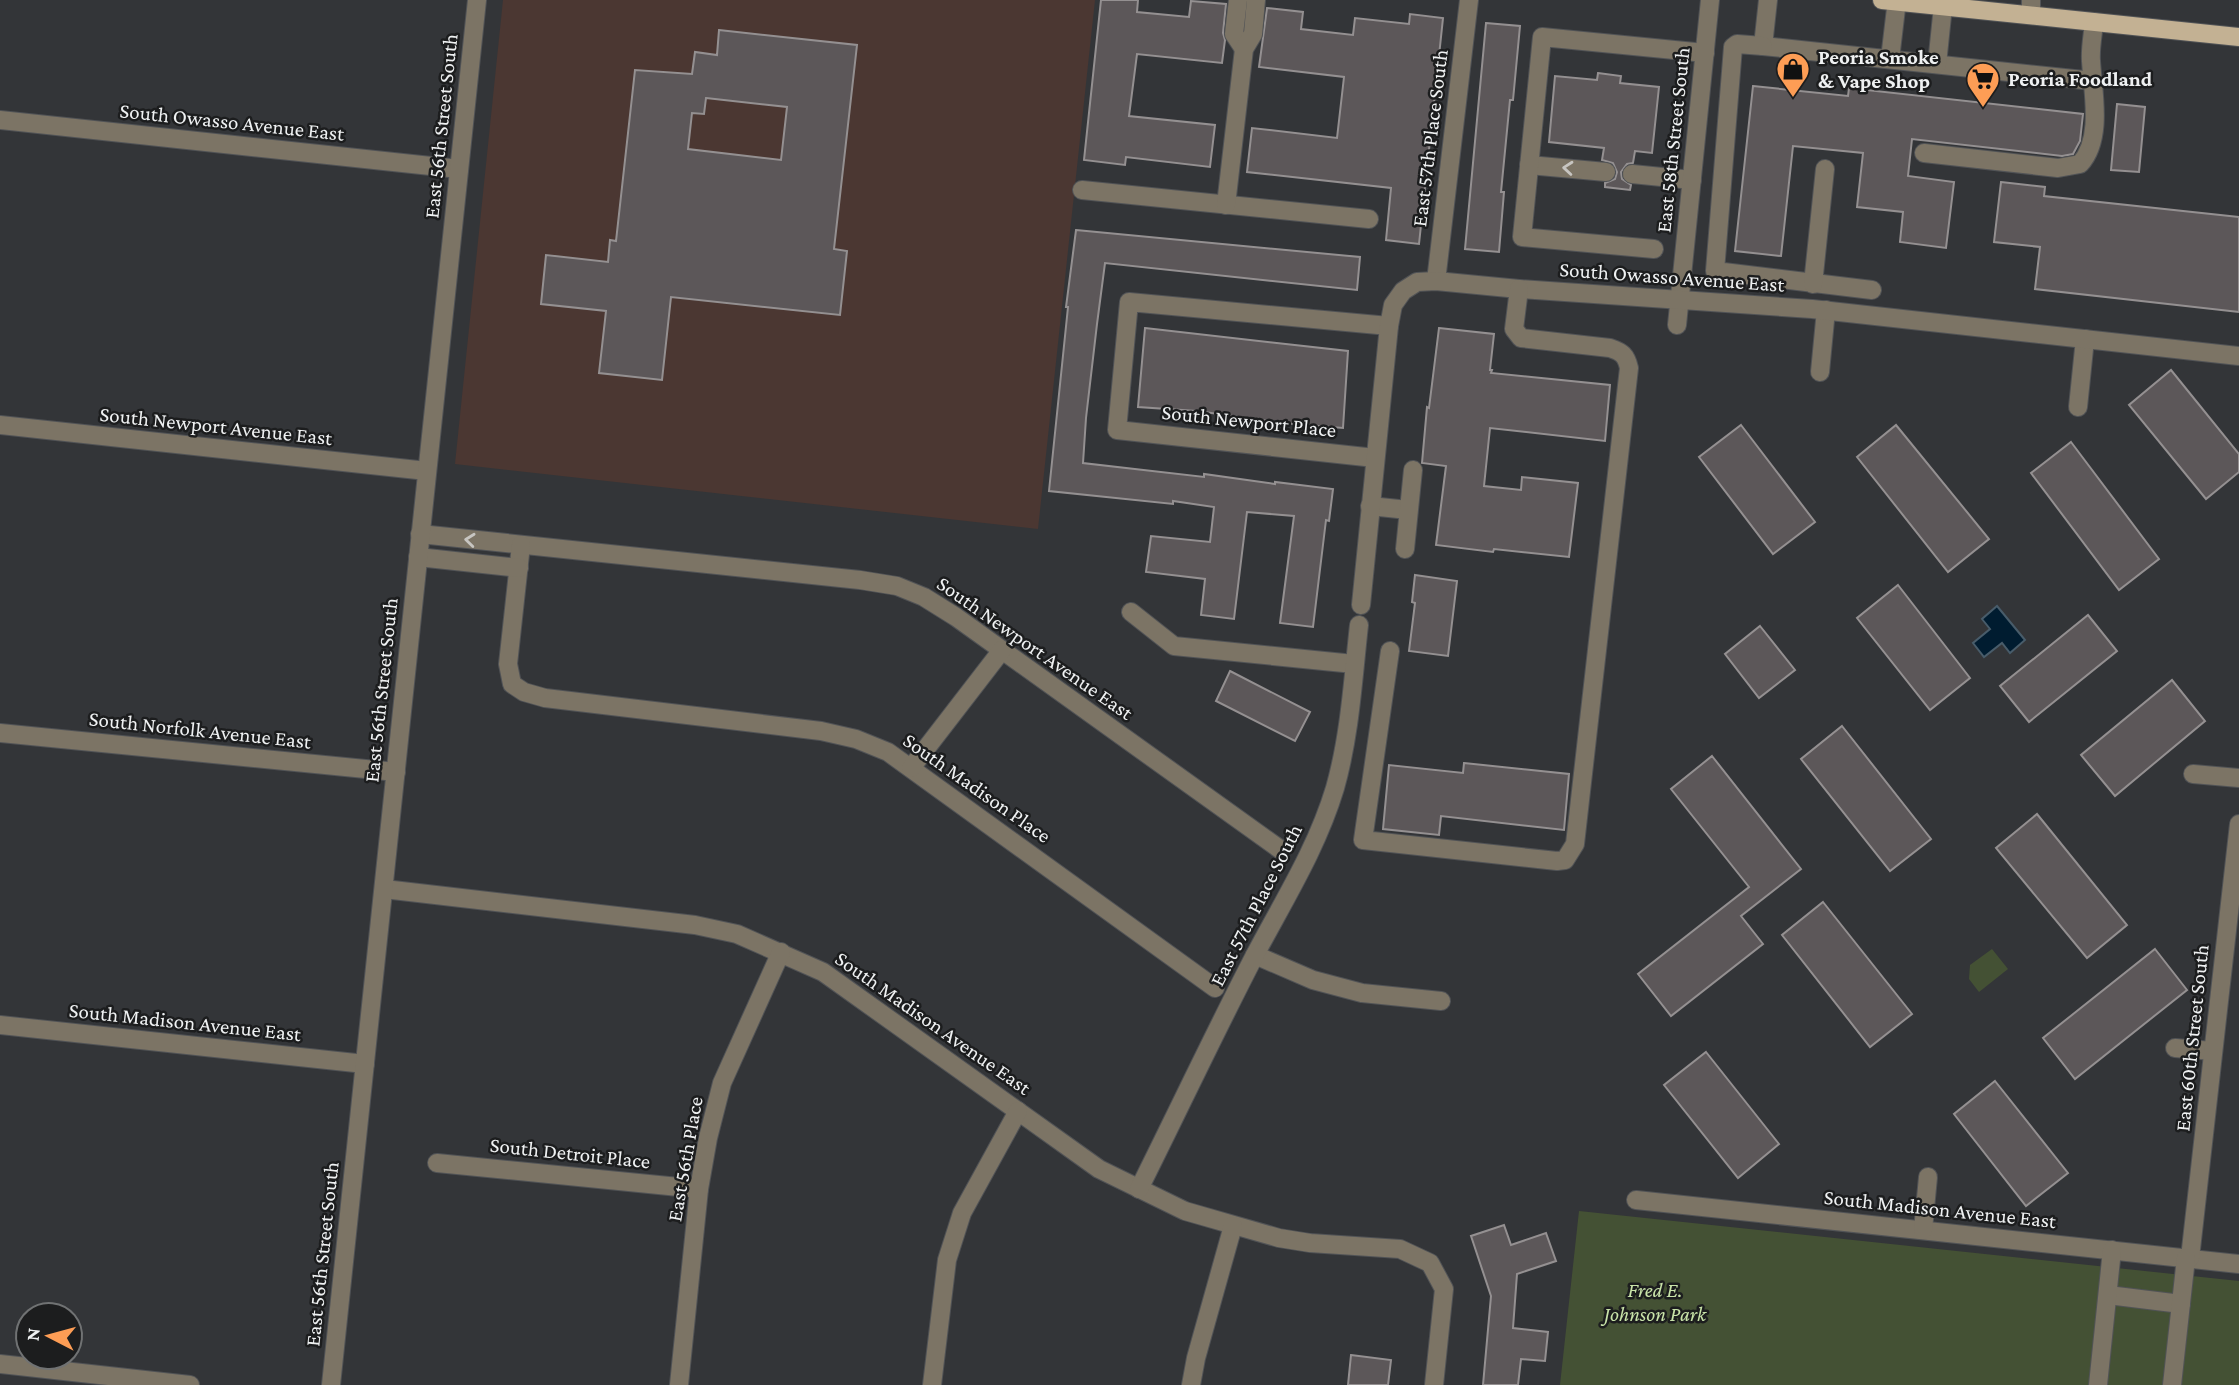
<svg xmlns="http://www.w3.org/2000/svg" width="2239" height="1385" font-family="'Crimson Pro',serif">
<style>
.education{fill:#4b3732}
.green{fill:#445134}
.water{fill:#001c30;stroke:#485c6a;stroke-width:2}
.building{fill:#5c5759;stroke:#949091;stroke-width:2;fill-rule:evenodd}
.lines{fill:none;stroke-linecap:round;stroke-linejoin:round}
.minor-casing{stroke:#515356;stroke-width:20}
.major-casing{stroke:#515356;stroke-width:20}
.minor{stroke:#7c7465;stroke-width:18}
.major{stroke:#c3b193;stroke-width:18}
.oneway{stroke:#c7c5c1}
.labels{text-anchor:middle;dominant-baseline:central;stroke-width:5;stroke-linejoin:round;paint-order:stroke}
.poi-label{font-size:21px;font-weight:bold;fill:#eff1f2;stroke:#1c1d1e;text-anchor:start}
.street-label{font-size:21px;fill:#eff1f2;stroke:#1c1d1e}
.park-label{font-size:21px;font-style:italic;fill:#c9e4a9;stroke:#1c1d1e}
</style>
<rect width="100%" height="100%" fill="#333538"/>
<!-- education -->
<polygon class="education" points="503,0 1095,0 1038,529 455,464"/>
<!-- green -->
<g class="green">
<polygon points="1992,949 2008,969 1979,992 1969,979 1970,965"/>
<polygon points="1579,1211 2239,1281 2239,1385 1560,1385"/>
</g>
<!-- water -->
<polygon class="water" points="1997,606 2025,640 2010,653 2002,643 1984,657 1973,643 1990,629 1982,619"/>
<!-- building -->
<g class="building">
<polygon points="1101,0 1138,0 1137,12 1189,17 1191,1 1226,4 1223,33 1225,40 1222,63 1137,54 1129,116 1215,125 1210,167 1126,157 1125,165 1084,160"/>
<polygon points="1267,8 1303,12 1301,29 1353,35 1355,18 1409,24 1410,14 1443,18 1419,244 1386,240 1391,188 1247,172 1252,128 1337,138 1344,77 1259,67"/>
<polygon points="1486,23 1520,26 1513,100 1510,100 1501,192 1504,192 1499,252 1465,249"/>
<path d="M719,30l138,15 -23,204 13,2 -7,64 -169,-18 -9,83 -63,-7 7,-62 -65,-7 5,-49 62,7 2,-22 6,1 19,-171 57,4 3,-22 22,3zM706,98l81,9 -6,53 -93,-11 4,-36 12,1z"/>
<polygon points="1598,73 1621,76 1620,83 1659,87 1652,153 1635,151 1633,163 1627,164 1621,172 1622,179 1631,185 1630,190 1605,187 1605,183 1615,179 1617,172 1613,163 1602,160 1604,148 1549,142 1555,76 1597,80"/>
<polygon points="1753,86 1848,96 1849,88 2083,114 2080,141 2073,154 2062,156 1912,139 1908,176 1954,182 1946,248 1900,242 1903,212 1857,207 1863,153 1793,146 1781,256 1735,251"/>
<polygon points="2117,104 2145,107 2139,172 2111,170"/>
<polygon points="2001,182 2045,187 2044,196 2239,217 2239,312 2035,289 2040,247 1994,242"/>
<polygon points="1076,230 1360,257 1357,290 1105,263 1097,324 1086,418 1083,463 1204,477 1204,474 1275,484 1275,482 1333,489 1329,521 1326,520 1313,627 1280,623 1294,516 1247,512 1234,619 1201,615 1205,579 1146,572 1151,536 1210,542 1214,507 1173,501 1173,504 1049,491 1068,307 1066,307"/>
<polygon points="1145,328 1348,351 1343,428 1282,423 1197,411 1138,407"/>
<polygon points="1439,328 1494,334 1490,370 1492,370 1491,373 1610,385 1605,441 1490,428 1484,486 1521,490 1522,477 1578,483 1569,557 1494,549 1493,552 1436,545 1446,466 1422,463 1427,407 1429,408"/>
<polygon points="2171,370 2239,454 2239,472 2206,499 2129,405"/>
<polygon points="1741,425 1815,522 1773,554 1699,457"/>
<polygon points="1896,425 1989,539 1948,572 1857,457"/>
<polygon points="2071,442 2159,559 2119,590 2031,473"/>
<polygon points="1415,575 1457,581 1448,656 1409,651 1415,603 1412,602"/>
<polygon points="1898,585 1970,678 1930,710 1857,618"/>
<polygon points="2088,615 2117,651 2029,722 2000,686"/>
<polygon points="1760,626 1795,670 1759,698 1725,654"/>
<polygon points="1230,671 1310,712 1295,741 1216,701"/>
<polygon points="2172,680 2205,721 2115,796 2081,755"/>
<polygon points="1842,726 1931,839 1890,871 1801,759"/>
<polygon points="1712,756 1801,869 1741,916 1763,944 1671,1016 1638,974 1749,887 1671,789"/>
<polygon points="1464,763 1569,774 1564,830 1441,816 1439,835 1383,829 1389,765 1463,773"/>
<polygon points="2037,814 2127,925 2087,958 1996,848"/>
<polygon points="1823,902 1912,1014 1870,1047 1782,935"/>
<polygon points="2155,949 2187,990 2075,1079 2043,1038"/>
<polygon points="1706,1052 1779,1144 1738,1178 1664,1085"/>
<polygon points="1995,1081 2068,1173 2026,1206 1954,1114"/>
<polygon points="1504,1225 1511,1245 1546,1233 1556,1261 1517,1274 1513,1328 1548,1332 1545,1361 1521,1359 1518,1385 1483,1385 1491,1296 1471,1236"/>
<polygon points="1351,1355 1391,1360 1388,1385 1348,1385"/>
</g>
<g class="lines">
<defs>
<g id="minor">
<polyline points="1238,0 1234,34 1244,49"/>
<polyline points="1768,0 1763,46 2093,81"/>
<polyline points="2031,15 2031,0"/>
<polyline points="1763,46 1737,44 1733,47 1715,271 1872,290"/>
<polyline points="1890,59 1897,0"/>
<polyline points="1937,64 1943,6"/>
<polyline points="0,120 459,169"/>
<path d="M1924,153l134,15 22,-4c23,-25 13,-71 11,-103 -1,-13 2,-26 3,-39"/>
<polyline points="1529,165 1606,172"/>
<polyline points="1632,174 1692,180"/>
<polyline points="1082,190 1369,219"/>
<polyline points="1226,205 1244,49 1253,34 1256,0"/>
<polyline points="1654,249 1522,237 1542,37 1705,53"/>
<polyline points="1436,281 1469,0"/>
<polyline points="1813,284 1825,169"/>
<polyline points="1677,325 1710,0"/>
<polyline points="1820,372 1826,310"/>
<polyline points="2078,407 2085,339"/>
<polyline points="0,425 427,471"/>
<polyline points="1375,458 1117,430 1129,302 1389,326"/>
<polyline points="1370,506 1408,510"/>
<polyline points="420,534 860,580 897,586 924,597 956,617 1281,850"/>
<polyline points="521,545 508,664 512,684 524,692 545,698 821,731 856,739 888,752 1215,988"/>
<polyline points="1405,549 1413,470"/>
<polyline points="418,557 519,568"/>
<polyline points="1361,605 1389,326 1393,305 1403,291 1417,282 1436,281 1519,289 1812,309 2239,356"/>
<polyline points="1131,612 1174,646 1354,664"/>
<path d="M1390,651l-27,189 194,21 8,-1 10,-16 54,-476c-3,-13 -7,-16 -19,-20l-89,-10 -7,-9 5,-40"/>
<polyline points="0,733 396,772"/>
<polyline points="911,768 1002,650"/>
<polyline points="2193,774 2239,778"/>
<polyline points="384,889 695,925 737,934 823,972 1099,1169 1185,1211 1279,1238 1310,1243 1400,1249 1430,1263 1444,1289 1434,1385"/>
<polyline points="1255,955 1313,980 1362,993 1441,1001"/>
<polyline points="0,1025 365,1064"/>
<polyline points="2175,1048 2213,1051"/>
<polyline points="437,1163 699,1189"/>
<path d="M1139,1189c39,-78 76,-157 116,-234 29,-55 62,-107 80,-167 15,-53 18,-109 24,-163"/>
<polyline points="1636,1200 2239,1264"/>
<polyline points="1923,1230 1928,1177"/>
<polyline points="2190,1258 2239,824"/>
<polyline points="2108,1295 2181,1304"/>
<polyline points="0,1364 190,1385"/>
<polyline points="331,1385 477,0"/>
<polyline points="679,1385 699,1189 708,1138 722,1083 781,952"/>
<polyline points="932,1385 947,1260 962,1213 1018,1111"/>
<polyline points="1191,1385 1196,1358 1233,1226"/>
<polyline points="2098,1385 2112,1250"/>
<polyline points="2172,1385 2186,1258"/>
</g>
<polyline id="major" points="1882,0 2239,37"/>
</defs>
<!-- minor casing -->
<use href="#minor" class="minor-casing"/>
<!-- major casing -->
<use href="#major" class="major-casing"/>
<!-- minor -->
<use href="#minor" class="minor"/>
<!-- major -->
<use href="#major" class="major"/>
</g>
<!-- one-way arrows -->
<defs><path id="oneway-chevron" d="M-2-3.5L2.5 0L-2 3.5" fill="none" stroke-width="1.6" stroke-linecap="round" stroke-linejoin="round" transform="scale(1.75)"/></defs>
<g class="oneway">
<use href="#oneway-chevron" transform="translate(1568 168) rotate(-175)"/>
<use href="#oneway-chevron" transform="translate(470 540) rotate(-174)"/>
</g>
<!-- icons -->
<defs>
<symbol id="shop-pin" viewBox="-11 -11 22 30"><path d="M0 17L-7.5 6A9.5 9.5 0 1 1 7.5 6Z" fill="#fd9d55" stroke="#1c1d1e"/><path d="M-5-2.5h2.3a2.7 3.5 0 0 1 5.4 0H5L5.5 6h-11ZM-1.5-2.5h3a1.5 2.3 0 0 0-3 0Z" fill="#111"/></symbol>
<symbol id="supermarket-pin" viewBox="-11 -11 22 30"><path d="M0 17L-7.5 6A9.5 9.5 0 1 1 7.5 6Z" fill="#fd9d55" stroke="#1c1d1e"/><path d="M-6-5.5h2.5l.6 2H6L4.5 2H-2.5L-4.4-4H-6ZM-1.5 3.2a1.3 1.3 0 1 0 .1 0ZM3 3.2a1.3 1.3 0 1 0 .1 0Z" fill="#111"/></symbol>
</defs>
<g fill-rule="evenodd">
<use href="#shop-pin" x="1774" y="50" width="38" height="52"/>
<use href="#supermarket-pin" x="1964" y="60" width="38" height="52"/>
</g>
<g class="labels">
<!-- poi labels -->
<g class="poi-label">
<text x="1818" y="57">Peoria Smoke<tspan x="1818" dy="24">&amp; Vape Shop</tspan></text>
<text x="2008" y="79">Peoria Foodland</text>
</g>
<!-- street labels -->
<g class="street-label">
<text transform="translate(232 122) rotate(6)">South Owasso Avenue East</text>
<text transform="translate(441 126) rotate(-84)">East 56th Street South</text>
<text transform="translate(1430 138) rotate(-83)">East 57th Place South</text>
<text transform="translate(1673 140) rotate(-84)">East 58th Street South</text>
<text transform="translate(1672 277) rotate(4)">South Owasso Avenue East</text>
<text transform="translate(1249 421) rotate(6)">South Newport Place</text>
<text transform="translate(216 426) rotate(6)">South Newport Avenue East</text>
<text transform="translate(1035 648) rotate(35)">South Newport Avenue East</text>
<text transform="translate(381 690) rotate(-84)">East 56th Street South</text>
<text transform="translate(200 730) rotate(6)">South Norfolk Avenue East</text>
<text transform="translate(977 788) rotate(35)">South Madison Place</text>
<text transform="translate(1256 905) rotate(-63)">East 57th Place South</text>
<text transform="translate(185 1022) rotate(6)">South Madison Avenue East</text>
<text transform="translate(933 1023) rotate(35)">South Madison Avenue East</text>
<text transform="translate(2192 1038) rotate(-84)">East 60th Street South</text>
<text transform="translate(570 1153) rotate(6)">South Detroit Place</text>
<text transform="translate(685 1159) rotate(-80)">East 56th Place</text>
<text transform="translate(1940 1209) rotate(6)">South Madison Avenue East</text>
<text transform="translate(322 1254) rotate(-84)">East 56th Street South</text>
</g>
<!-- park labels -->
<g class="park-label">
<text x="1655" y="1290">Fred E.<tspan x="1655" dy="24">Johnson Park</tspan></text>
</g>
</g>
<!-- north arrow -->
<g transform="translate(49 1336) rotate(276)"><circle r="33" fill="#1c1d1e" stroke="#707273" stroke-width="2"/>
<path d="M0-5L12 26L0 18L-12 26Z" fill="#fd9d55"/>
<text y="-10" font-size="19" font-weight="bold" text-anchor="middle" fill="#eff1f2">N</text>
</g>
</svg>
